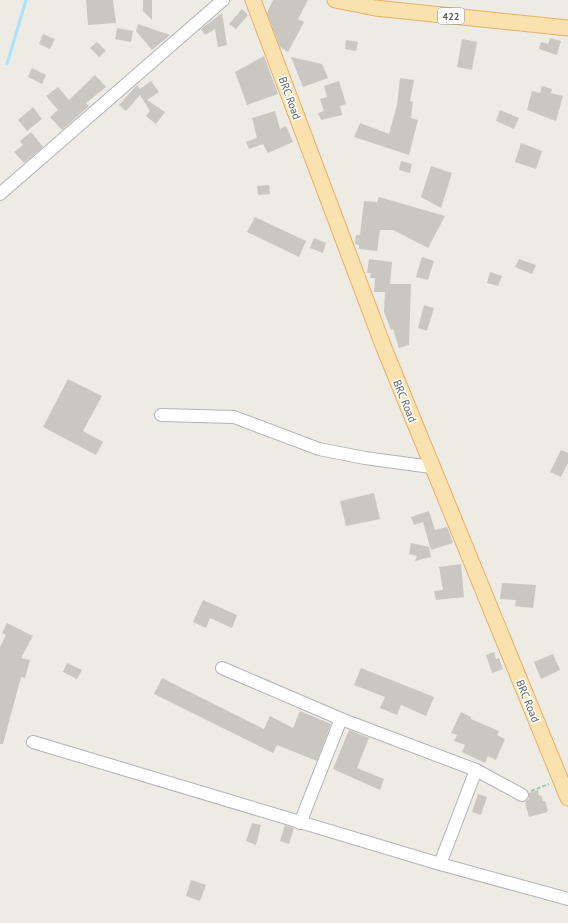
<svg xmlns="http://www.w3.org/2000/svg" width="568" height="923" font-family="'PT Sans',sans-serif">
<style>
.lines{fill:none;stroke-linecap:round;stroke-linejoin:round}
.stream{stroke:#aae4fa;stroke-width:3}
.building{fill:#cac6c2}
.minor-casing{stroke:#b0b4b7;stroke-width:14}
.major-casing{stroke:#e9ae63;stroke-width:17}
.path{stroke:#a0caa5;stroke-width:2;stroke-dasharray:4 2;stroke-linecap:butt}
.minor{stroke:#fff;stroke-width:12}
.major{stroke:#fae2ae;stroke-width:15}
.labels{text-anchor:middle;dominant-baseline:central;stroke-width:3.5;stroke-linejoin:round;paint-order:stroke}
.shield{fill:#fff;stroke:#8e9193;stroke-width:1}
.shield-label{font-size:10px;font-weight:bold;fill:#5d6265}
.street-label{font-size:11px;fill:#5d6265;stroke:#fff}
</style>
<rect width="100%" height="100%" fill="#eeebe5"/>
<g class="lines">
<!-- stream -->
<polyline class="stream" points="7,64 26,0"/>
</g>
<!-- building -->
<g class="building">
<polygon points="86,0 113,0 116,23 88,25"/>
<polygon points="143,0 152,0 152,20 143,11"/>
<polygon points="273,0 308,0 298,19 304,22 288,52 280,47 267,13"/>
<polygon points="242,9 248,15 236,29 229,24"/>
<polygon points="222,13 227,45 218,47 215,29 205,35 201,29"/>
<polygon points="138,24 170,35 152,50 136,31"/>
<polygon points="117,28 133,31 131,42 115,39"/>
<polygon points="43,34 55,39 50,49 39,44"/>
<polygon points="550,38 561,41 557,55 539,49 541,42 548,44"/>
<polygon points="462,39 477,42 472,70 457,67"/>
<polygon points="346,40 358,42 356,51 345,49"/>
<polygon points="97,42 106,51 99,57 90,48"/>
<polygon points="264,56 278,94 247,105 235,72"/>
<polygon points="291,57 322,64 328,78 303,87"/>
<polygon points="32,68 46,75 42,84 28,77"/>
<polygon points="95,75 106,87 86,103 89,106 62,130 50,117 58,110 46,96 58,87 69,100"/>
<polygon points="400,78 414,80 410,101 413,102 411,118 418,120 409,155 354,137 360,123 389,134 397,105"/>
<polygon points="151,81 159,92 147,100 165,112 156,124 146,116 150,111 140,95 126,111 119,105 137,85 140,89"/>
<polygon points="339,81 346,104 340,106 342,115 321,120 318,113 324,111 320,99 327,97 324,86"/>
<polygon points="542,86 552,89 551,93 563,96 556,121 527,110 532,91 540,93"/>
<polygon points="33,107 42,119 27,131 18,120"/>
<polygon points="500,110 519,118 514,129 496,121"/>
<polygon points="275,111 280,129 286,126 293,142 268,153 263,144 249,149 246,142 257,138 252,118"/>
<polygon points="31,132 43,147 24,163 14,152 23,145 20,141"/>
<polygon points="521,143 542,151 536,169 515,162"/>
<polygon points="401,161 412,164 410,173 399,170"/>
<polygon points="431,166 452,173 441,208 421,197"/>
<polygon points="269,185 270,194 258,195 257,186"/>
<polygon points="379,197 445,216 428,248 393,230 380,230 377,251 359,249 359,245 355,244 356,235 360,235 364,201 377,202"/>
<polygon points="255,217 306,241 299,257 247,232"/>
<polygon points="314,238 326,243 323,253 310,248"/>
<polygon points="422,257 434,261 428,280 416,277"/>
<polygon points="369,259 392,262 390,284 411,284 409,345 399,348 393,329 391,330 384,312 385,292 374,292 375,278 370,278 371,273 367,273"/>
<polygon points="519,259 536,265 532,274 515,267"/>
<polygon points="490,272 502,276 498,286 487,283"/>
<polygon points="424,305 434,308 427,331 418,328"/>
<polygon points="68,379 102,396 83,431 103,442 96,455 43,427"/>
<polygon points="561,450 568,453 568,463 561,477 550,472"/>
<polygon points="374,493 380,519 346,526 340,501"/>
<polygon points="429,511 435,530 447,527 453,543 431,550 423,522 414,525 411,517"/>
<polygon points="411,543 429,547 431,557 415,561 417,556 409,554"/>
<polygon points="461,564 464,597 436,600 434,591 443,590 439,567"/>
<polygon points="502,583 536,585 533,608 515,606 516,600 500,599"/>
<polygon points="203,600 237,615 232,628 210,618 206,628 193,622"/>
<polygon points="7,623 33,636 21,658 30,660 25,678 21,677 3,744 0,744 0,647 6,635 2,633"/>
<polygon points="494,652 496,659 499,658 503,669 492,673 486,655"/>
<polygon points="553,654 560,670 541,679 534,662"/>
<polygon points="67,663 82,670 77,679 63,672"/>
<polygon points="361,668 434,697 426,716 401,705 397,715 380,708 385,697 354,685"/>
<polygon points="162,678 264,729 270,716 293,728 300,711 331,724 317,761 277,745 273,753 154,694"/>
<polygon points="461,712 471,717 471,719 499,731 497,735 505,739 496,760 488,756 485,763 462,752 465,745 454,741 457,735 451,733"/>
<polygon points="349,730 369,738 357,768 384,779 380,790 333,769"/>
<polygon points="538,790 539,796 541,795 543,801 545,801 548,810 547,812 529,817 525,802 529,799 529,793"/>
<polygon points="478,794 487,797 481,815 472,812"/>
<polygon points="252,823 261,825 256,845 246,841"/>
<polygon points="285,825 294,828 289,844 280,841"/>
<polygon points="191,880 206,885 200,901 186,896"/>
</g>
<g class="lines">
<defs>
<g id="minor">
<polyline points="0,194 223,0"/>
<polyline points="161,415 234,417 319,449 365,458 431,467"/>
<polyline points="222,668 341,719 476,770 522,795"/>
<polyline points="33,742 440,864 568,899"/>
<polyline points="300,823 341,719"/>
<polyline points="440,864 476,770"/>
</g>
<g id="major">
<polyline points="253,0 384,348 568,798"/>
<polyline points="335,0 375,8 568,28"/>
</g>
</defs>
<!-- minor casing -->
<use href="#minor" class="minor-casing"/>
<!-- major casing -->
<use href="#major" class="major-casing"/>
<!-- path -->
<polyline class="path" points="531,791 549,784"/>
<!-- minor -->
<use href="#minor" class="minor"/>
<!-- major -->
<use href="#major" class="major"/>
</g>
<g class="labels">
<!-- shield labels -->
<rect class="shield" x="438" y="8" width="26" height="16" rx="3"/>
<g class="shield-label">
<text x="451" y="16">422</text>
</g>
<!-- street labels -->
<g class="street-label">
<text transform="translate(290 98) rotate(70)">BRC Road</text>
<text transform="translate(405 401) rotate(68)">BRC Road</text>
<text transform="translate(528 701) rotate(68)">BRC Road</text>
</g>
</g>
</svg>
